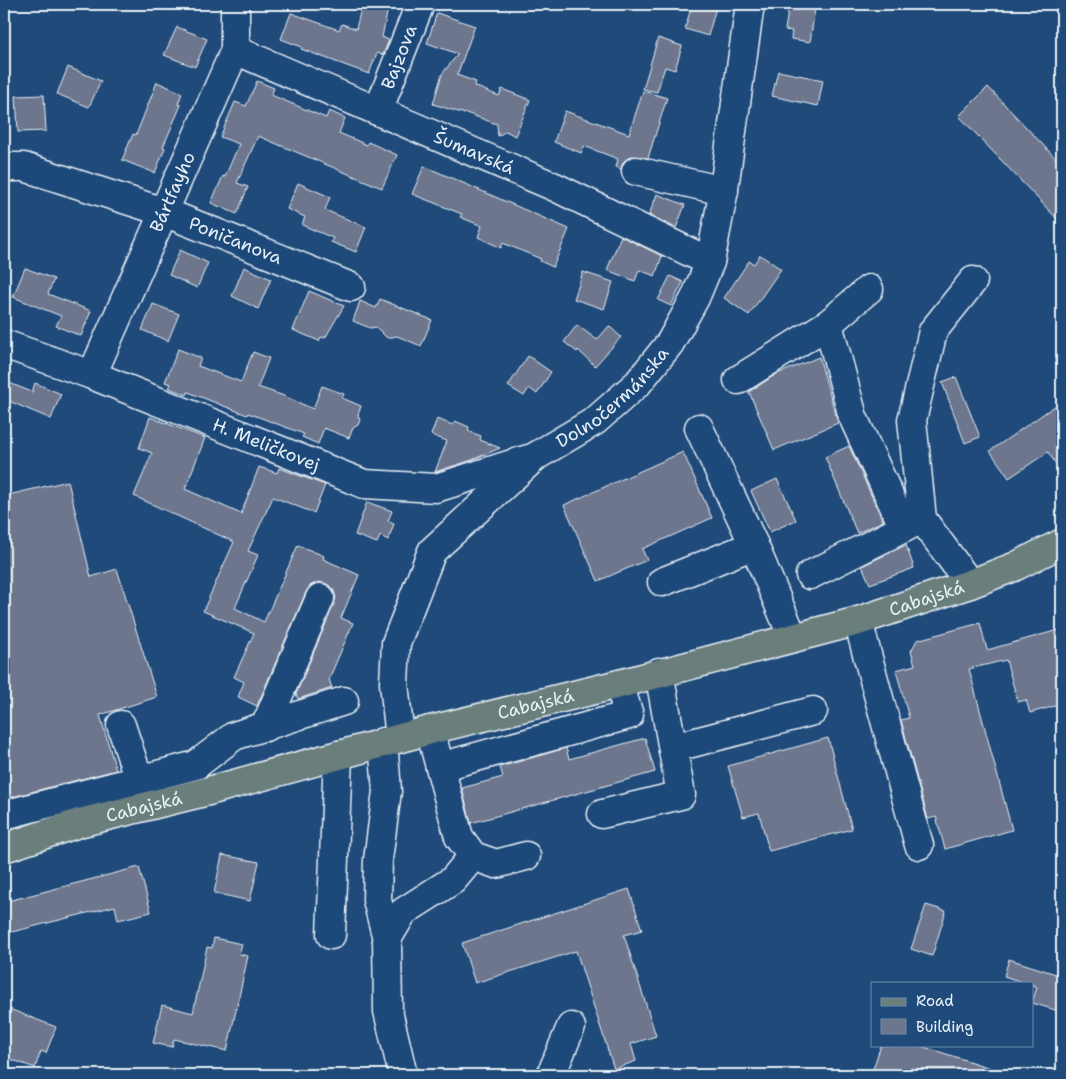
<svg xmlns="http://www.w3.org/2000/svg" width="1066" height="1079" font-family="'Shantell Sans',sans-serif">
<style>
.building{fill:#6d768c;stroke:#e8f1f8}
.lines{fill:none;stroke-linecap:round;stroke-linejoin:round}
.minor-casing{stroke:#e8f1f8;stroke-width:31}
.major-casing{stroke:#e8f1f8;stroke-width:31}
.minor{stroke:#1f4a7a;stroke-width:28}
.major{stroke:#6a7f7c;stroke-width:28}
.labels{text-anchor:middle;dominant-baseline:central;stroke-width:5;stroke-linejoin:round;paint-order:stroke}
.street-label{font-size:18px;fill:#e8f1f8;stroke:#1f4a7a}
</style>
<rect width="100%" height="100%" fill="#1f4a7a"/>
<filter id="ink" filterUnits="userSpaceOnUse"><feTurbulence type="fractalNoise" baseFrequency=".02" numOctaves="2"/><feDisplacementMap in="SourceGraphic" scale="10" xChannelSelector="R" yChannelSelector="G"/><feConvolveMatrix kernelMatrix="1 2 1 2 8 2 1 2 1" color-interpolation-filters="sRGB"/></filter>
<g filter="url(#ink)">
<!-- building -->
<g class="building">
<polygon points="362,4 389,4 382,37 389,40 383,55 377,53 369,74 301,49 302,47 281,39 291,13 339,30 342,24 356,29"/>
<polygon points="692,4 717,4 708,36 685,29"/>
<polygon points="789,5 815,8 810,42 791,39 792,31 785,30"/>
<polygon points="437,13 475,26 457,75 476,82 474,86 499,96 502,89 530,100 515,136 506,131 498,136 497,124 466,113 465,114 433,104 442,74 458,54 427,43"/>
<polygon points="177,27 207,39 195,67 164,55"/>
<polygon points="658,38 682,46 675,70 665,67 657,92 643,89"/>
<polygon points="68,67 101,81 89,107 57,94"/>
<polygon points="778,71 823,80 818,106 772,96"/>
<polygon points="257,81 274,88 271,95 326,118 329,111 345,118 339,133 367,145 368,142 397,155 382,188 258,136 237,183 248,187 237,214 211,203 223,176 225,177 239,144 220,137 235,102 246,106"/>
<polygon points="157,82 182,93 178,104 181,105 163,147 165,148 155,173 122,160 133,134 136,135"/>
<polygon points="988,87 1062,165 1062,224 959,116"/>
<polygon points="643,91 667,98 648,158 631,156 624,161 621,169 616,167 618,159 584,146 581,153 554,142 565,111 629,134"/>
<polygon points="44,95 46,131 18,132 16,96"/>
<polygon points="424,166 569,229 553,267 540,261 541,259 503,243 501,248 478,237 482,226 460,217 462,214 412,194"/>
<polygon points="298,183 330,197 325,210 366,227 356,252 331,242 333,238 302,225 305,217 287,209"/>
<polygon points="657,194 685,205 676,228 649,215"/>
<polygon points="621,236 662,256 655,276 639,270 635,281 607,270"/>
<polygon points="180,250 208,263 197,288 169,275"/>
<polygon points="760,255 781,269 749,315 724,298 749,261 754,264"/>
<polygon points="244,267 271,279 258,309 232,296"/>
<polygon points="25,268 54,279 48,294 91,311 81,336 56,326 61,316 13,297"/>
<polygon points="583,272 613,282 604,309 574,299"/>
<polygon points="670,276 683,282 671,306 658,300"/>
<polygon points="309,291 344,306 325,338 321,337 319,341 293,330"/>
<polygon points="380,299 432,320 421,346 397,336 387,338 376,327 370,328 353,321 360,301 376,308"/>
<polygon points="153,304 179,314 168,341 142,330"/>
<polygon points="577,325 597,340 609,326 621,337 595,366 578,350 577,352 564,342"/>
<polygon points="178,349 201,358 198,366 241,382 253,352 269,358 258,387 284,396 313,409 322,386 344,394 342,398 361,406 358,415 360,420 358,425 353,428 349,438 324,428 318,444 302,437 304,434 248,413 247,415 188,392 187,395 169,388 171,384 165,382"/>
<polygon points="528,356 551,372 537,394 529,388 524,396 508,386"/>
<polygon points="819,357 838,423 774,450 749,392 775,375"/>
<polygon points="956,377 980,437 965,443 942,382"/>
<polygon points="4,381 32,392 35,383 61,394 51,419 4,399"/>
<polygon points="1062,401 1062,473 1048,452 1009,478 990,451"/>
<polygon points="150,417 205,438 185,489 241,514 259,467 277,473 279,468 325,485 314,513 273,497 248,551 258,555 235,608 264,622 298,545 324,556 323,559 359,575 341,618 353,623 329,679 332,688 298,699 296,694 334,604 336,597 333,589 327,584 319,582 311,585 306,592 257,706 238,697 244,682 234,677 254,633 203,611 234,542 134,496 152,453 139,448"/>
<polygon points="437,419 453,425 455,421 469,427 468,431 481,436 480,440 500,448 472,460 435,472 447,441 431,435"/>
<polygon points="849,446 883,521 857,533 825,457"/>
<polygon points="683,452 712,518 642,549 647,560 598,581 564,505"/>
<polygon points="777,479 796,520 770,532 751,491"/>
<polygon points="68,481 91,577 117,569 157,697 100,715 116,770 4,799 4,496"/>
<polygon points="367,502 392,511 388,521 394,524 388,540 380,536 377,543 355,535"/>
<polygon points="906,545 914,568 870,584 862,566"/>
<polygon points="980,623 987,650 1062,629 1062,704 1030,713 1026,700 1018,702 1006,660 969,669 1012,830 945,849 936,817 928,819 901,720 909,718 896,670 915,665 911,651 917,640"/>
<polygon points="645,738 655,772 471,823 462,788 503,777 500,767 566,748 569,759"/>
<polygon points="828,738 852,829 769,851 759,813 743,817 728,766"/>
<polygon points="222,855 259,862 250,901 214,893"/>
<polygon points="139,867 151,912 118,920 115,906 4,934 4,902"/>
<polygon points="629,889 642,930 624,935 656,1036 631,1044 636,1061 614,1069 576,951 475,983 462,943"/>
<polygon points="926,905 946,911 932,956 911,949"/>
<polygon points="214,938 242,944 239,954 248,956 227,1051 174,1039 172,1047 153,1043 162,1005 193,1013 207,947 212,948"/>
<polygon points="1009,959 1062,976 1062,1012 1032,1003 1037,987 1032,985 1032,983 1025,983 1004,976"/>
<polygon points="4,1007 56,1027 46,1053 41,1051 35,1068 4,1057"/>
<polygon points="881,1045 918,1045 1003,1072 1002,1075 871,1075"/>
</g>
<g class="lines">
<defs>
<g id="minor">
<path id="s1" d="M235,50l320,137 155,75"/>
<path id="s2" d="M378,111l42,-107"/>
<path id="s3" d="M4,167h20l140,45 187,75"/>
<polyline points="636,171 724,191"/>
<polyline points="869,289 828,324 853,417 904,528"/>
<path id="s4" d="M4,344l88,31 272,109 72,4 92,-29"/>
<path id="s5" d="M92,375l143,-325v-46"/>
<polyline points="738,380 828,324"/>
<polyline points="699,428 754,545 793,638"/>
<polyline points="810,575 920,520"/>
<polyline points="662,582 754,545"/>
<polyline points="970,584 922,519 912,420 933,331 973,281"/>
<polyline points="858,621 919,845"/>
<polyline points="121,725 139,780"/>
<polyline points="265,727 320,598"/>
<polyline points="430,730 459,837 473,856 496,864 526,856"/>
<path id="s6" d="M400,738l-6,-55 2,-40 36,-92 104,-95 59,-35 43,-38 32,-40 25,-45 15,-36 13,-67 27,-191"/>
<polyline points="383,742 387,791 378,860 377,900 387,939"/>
<polyline points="673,748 813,711"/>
<polyline points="440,767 629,715 619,684"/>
<polyline points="602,814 681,795 659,672"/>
<polyline points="4,815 196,765 234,736 344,701"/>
<polyline points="331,935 338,755"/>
<polyline points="403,1075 388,1011 387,939 403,912 453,880 473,856"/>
<polyline points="551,1075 571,1027"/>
</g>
<g id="major">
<path id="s7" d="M4,848l75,-25 126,-31 225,-62 189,-46 239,-63 112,-37 44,-17 48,-24"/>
</g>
</defs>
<!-- minor casing -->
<use href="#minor" class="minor-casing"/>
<!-- major casing -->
<use href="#major" class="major-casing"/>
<!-- minor -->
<use href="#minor" class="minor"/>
<!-- major -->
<use href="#major" class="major"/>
</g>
</g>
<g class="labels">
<!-- street labels -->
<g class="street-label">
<text stroke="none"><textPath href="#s2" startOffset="58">Bajzova</textPath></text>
<text stroke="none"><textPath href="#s1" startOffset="260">Šumavská</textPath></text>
<text stroke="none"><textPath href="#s5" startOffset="200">Bártfayho</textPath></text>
<text stroke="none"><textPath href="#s3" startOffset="244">Poničanova</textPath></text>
<text stroke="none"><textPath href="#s6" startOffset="432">Dolnočermánska</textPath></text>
<text stroke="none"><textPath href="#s4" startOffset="281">H. Meličkovej</textPath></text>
<text stroke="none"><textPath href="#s7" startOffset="956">Cabajská</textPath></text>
<text stroke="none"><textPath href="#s7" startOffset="551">Cabajská</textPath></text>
<text stroke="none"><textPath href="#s7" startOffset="146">Cabajská</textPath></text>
</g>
</g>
<!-- margin -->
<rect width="1066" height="1079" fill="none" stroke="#1f4a7a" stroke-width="20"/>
<rect x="10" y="10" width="1046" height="1059" fill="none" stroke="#e8f1f8" stroke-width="2" filter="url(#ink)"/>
<!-- legend -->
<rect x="871" y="982" width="162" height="65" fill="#1f4a7a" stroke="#6f8dac"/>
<rect x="881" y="998" width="25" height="8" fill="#6a7f7c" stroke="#6f8dac"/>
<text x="916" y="1006" font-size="15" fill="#e8f1f8">Road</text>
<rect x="881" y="1019" width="25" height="15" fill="#6d768c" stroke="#6f8dac"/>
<text x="916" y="1032" font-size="15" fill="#e8f1f8">Building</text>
</svg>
